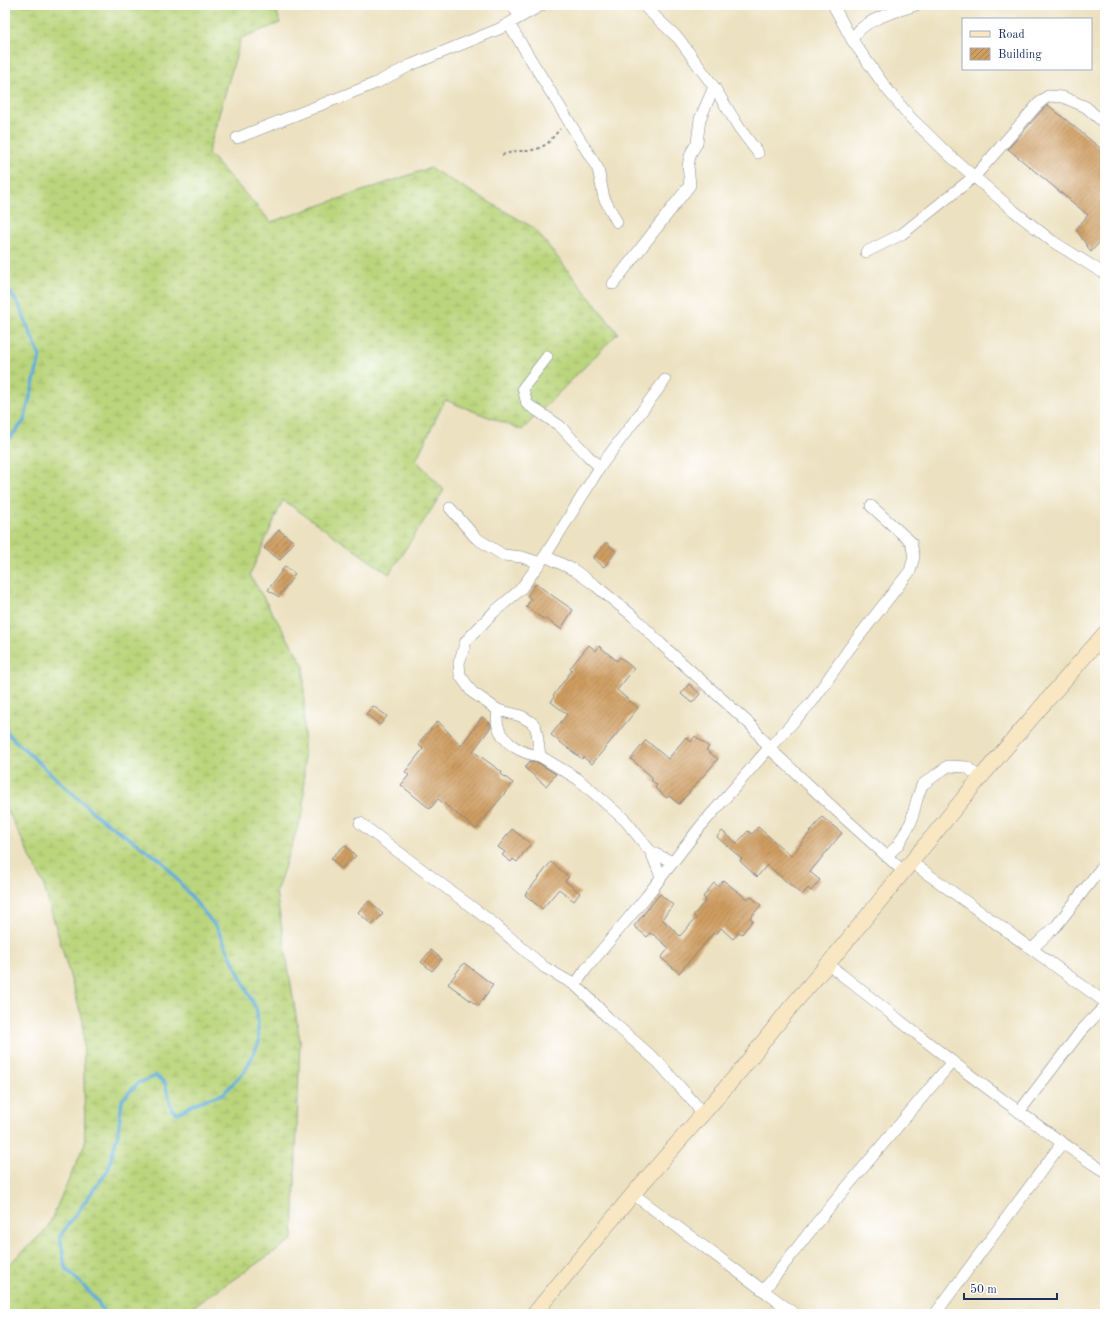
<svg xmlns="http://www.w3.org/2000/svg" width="1110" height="1319" font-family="'Old Standard TT',serif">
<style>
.wetland{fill:url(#wetland-marsh);stroke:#6a826c}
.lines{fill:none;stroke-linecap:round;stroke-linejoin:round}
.stream{stroke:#62aedb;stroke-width:3.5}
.building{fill:url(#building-hatch)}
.street-casing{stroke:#84888f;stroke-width:12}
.secondary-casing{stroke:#84888f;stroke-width:16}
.path{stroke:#84888f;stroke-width:2;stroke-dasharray:3 3;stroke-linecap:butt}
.street{stroke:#fff;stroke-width:11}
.secondary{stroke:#f9e7c3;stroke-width:15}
</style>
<defs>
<pattern id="wetland-marsh" width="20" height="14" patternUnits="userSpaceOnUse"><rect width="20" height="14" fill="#bad57b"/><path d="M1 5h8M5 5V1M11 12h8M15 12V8" fill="none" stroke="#9fb76d"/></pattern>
<pattern id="building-hatch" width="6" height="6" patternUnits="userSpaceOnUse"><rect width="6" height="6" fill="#cf9d60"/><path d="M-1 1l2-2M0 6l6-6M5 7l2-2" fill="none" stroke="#a78052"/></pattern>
</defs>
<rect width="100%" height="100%" fill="#fff"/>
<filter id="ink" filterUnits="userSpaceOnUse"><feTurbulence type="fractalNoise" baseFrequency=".025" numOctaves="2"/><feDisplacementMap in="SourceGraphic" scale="8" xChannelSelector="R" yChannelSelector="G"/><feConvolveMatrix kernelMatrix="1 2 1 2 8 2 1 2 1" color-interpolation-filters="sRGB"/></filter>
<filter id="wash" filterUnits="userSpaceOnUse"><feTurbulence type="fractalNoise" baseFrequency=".012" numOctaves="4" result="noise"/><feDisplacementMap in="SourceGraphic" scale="16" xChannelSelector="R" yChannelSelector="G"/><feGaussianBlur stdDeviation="0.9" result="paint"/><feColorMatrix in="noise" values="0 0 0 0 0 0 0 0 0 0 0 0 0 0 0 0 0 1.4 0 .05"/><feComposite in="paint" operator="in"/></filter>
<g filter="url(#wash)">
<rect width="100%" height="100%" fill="#ece1c0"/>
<!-- wetland -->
<polygon class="wetland" points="5,5 275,5 280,23 241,38 208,153 271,222 430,168 534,228 618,333 522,430 445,400 416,460 444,490 389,574 283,500 250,575 304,666 304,809 276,892 300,1041 293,1239 182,1314 5,1314 5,1268 47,1229 85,1143 83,1021 43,883 5,805"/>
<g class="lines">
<!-- stream -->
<g class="stream">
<polyline points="5,285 19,305 40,357 24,421 5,444"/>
<polyline points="5,729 10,736 97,816 162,861 217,928 257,1011 259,1042 245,1071 223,1094 198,1102 178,1113 172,1110 165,1083 156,1076 138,1083 122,1100 118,1133 108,1170 60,1236 65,1267 95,1298 105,1314"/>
</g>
</g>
<g id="blocks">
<!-- building -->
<g class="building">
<polygon points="1048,105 1105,152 1105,236 1091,252 1076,229 1088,215 1008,149 1043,109"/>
<polygon points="279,530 294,542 280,560 264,548"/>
<polygon points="606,542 616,551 604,567 593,558"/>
<polygon points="285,566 295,574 279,597 268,590"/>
<polygon points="536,584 573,610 561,629 546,619 545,620 526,607 531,599 527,596"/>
<polygon points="589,645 596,651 599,646 617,661 620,657 634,669 617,690 638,708 592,764 583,757 582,759 551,735 567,714 551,702 554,697 553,696 572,670 570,668"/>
<polygon points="689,684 700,694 692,703 681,694"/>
<polygon points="373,706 387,716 380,725 366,714"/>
<polygon points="482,717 490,723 491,727 473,751 502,772 501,774 513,783 476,829 438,799 430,809 401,785 409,775 405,772 423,749 419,745 421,742 420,741 438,721 461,746"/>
<polygon points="695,736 709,747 706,750 718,759 679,804 669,796 667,798 655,788 657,785 651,780 653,778 631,759 646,740 668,759 686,737 691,742"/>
<polygon points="530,761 538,763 556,774 546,786 525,768"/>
<polygon points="822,817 842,833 810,872 820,880 811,891 808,888 802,895 767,865 757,877 740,861 742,859 717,837 722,831 737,843 748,831 752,834 758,827 791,856"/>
<polygon points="512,829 531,844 517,862 513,859 511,862 502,855 505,852 498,847"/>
<polygon points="345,845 356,856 341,869 331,858"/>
<polygon points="551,862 569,877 565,881 580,893 574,901 559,889 542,909 525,895"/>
<polygon points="723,880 747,899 750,896 761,905 750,918 753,920 742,934 739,932 733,939 721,928 716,934 714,933 679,973 661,958 669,948 653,934 653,935 650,933 647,937 634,926 660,894 673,905 662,919 680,936 696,918 693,916 706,900 703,897 714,883 718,886"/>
<polygon points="369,901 383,914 372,925 358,912"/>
<polygon points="431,950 442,959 432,971 421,962"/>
<polygon points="464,963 493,985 478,1006 448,984"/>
</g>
</g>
</g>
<g filter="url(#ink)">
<use href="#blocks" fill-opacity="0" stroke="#84888f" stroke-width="1"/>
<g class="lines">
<defs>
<g id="street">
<polyline points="512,5 520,17"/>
<polyline points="646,5 646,8 679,39 714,87 740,129 758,153"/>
<polyline points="833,5 852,40 886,88 911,118 949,155 1014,211 1052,241 1105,274"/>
<polyline points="509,24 598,169 604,198 617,222"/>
<path d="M852,40c10,-21 43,-28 64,-35"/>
<polyline points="237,138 376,83 411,65 499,29 542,5"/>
<polyline points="866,252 902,234 975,176 1038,104 1048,96 1063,97 1086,107 1105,124"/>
<polyline points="613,284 690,185 688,165 691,153 697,143 700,119 714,87"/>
<polyline points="547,357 523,388 527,404 560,426 588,456 600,467"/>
<polyline points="450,508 476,538 503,555 522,557 540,563"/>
<polyline points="545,556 589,485 600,467 665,380"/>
<path d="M498,710c0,5 -2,12 0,16 5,18 25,28 42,30"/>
<polyline points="360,823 493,923 544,967 575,985 588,997 608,1018 658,1062 696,1105 701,1114"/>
<polyline points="651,852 673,862"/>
<polyline points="887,856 898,845 911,822 917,799 922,785 948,766 967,767 980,778"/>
<polyline points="911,862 1105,1002"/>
<polyline points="661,877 651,852 625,820 578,779 540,756 537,733 535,726 531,722 521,716 498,710 472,692 460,675 459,663 466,641 494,612 520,590 545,556 574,570 596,586 634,617 661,644 752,726 769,748 812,702 849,649 910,571 914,557 911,542 871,506"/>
<polyline points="1032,949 1057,925 1105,863"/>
<path d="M828,964c91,72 181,144 277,208"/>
<polyline points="575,985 586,969 646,897 700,827 769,748 839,813 903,871"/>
<polyline points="1019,1112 1081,1031 1105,1006"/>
<polyline points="633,1194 795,1314"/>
<polyline points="764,1290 819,1220 952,1062"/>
<polyline points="935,1314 1062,1143"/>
</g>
<polyline id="secondary" points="534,1314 633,1194 741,1070 789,1009 828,964 980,778 1105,633"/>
</defs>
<!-- street casing -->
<use href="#street" class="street-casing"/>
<!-- secondary casing -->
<use href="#secondary" class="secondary-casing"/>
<!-- path -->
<polyline class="path" points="502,155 516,151 528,151 540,148 548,143 560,129"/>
<!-- street -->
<use href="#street" class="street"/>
<!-- secondary -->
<use href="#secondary" class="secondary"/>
</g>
</g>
<!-- margin -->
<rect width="1110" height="1319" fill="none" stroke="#fff" stroke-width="20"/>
<!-- legend -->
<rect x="962" y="18" width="130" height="52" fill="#ffffff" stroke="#a4acbf"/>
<rect x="970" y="31" width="20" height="6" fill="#f9e7c3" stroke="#a4acbf"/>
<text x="998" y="38" font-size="12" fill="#1b2f5e">Road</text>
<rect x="970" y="48" width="20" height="12" fill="url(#building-hatch)" stroke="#a4acbf"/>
<text x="998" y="58" font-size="12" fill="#1b2f5e">Building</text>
<!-- scale -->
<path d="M964 1293v6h93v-6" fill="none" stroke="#1b2f5e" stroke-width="2"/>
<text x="970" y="1293" font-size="12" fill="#1b2f5e" stroke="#ffffff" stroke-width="3" paint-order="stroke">50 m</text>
</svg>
